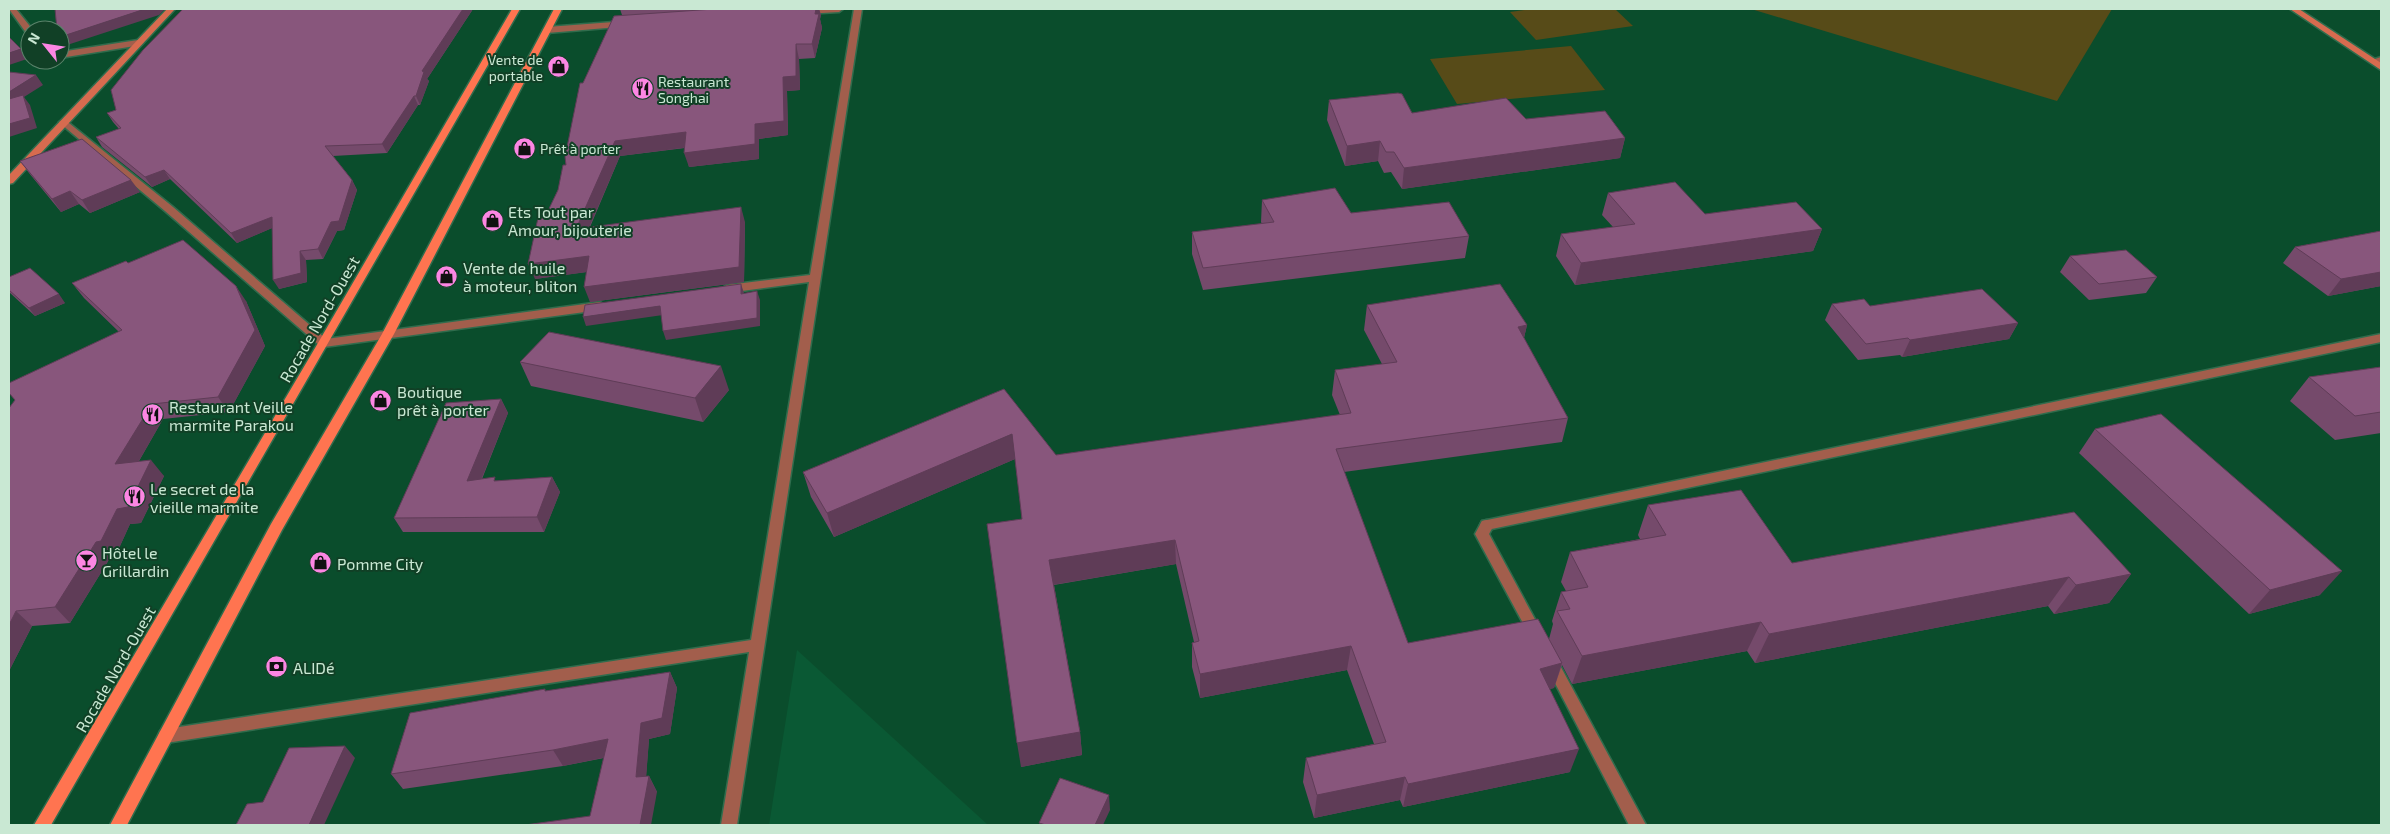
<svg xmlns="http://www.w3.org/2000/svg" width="2390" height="834" font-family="'Exo 2',sans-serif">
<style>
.built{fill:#0a5934}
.green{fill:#574b18}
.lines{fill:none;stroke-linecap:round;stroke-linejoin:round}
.lane-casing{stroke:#306c4d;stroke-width:3}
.street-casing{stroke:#306c4d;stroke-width:3}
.secondary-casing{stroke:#306c4d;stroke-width:3}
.primary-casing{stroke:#306c4d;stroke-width:3}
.lane{fill:#a25e4c;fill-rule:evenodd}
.street{fill:#a25e4c;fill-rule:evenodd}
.secondary{fill:#d76b4f;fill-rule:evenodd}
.primary{fill:#ff7450;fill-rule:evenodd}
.wall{fill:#754a6b}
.shaded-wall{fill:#5f3c57}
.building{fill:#88567c;stroke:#5f3c57}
.labels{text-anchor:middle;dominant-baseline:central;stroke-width:4;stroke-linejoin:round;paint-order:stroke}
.far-poi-label{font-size:14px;fill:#c9e8d3;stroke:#114026;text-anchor:start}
.poi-label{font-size:16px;fill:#c9e8d3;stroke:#114026;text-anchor:start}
.street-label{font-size:16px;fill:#c9e8d3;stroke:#114026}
</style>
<rect width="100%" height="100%" fill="#0a4d2c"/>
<!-- built -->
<polygon class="built" points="797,650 988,825 769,825"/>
<!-- green -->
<g class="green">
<polygon points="1532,9 1615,9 1633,26 1536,40 1510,12"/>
<polygon points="1751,9 2112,9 2057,101"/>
<polygon points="1571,46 1605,90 1457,104 1430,59"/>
</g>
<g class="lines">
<defs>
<polygon id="lane" points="2381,334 2381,342 1487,530 1482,529 1480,525 1482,521 1487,520"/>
<g id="street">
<polygon points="9,9 16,9 33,30 30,30 30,35 27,34"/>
<polygon points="801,9 843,9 839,12 804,14 801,13"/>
<polygon points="854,9 862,9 737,825 721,825 749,652 166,743 160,741 158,736 160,731 166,729 751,640 809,282 727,293 721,289 727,285 810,275"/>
<polygon points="627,21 631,24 630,26 547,33 543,30 547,27"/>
<polygon points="138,40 142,43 141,45 60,58 60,52"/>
<polygon points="2381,57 2381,63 2373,64 2369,61"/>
<polygon points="64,119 173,207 326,339 600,302 606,306 600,310 324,347 320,346 165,211 61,124 59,122"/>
<polygon points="1487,520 1492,521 1494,525 1489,534 1544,636 1542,640 1537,642 1532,640 1475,534 1482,521"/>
<polygon points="1551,656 1556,658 1646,825 1629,825 1544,662 1546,658"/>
</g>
<g id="secondary">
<polygon points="167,9 175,9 13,183 9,184 9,175"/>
<polygon points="2290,9 2299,9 2381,63 2381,70"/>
</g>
<g id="primary">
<polygon points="512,9 520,9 51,825 34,825 318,343"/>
<polygon points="554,9 562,9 394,334 282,530 127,825 110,825 271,524 382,334"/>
</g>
</defs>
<!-- lane casing -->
<use href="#lane" class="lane-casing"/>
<!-- street casing -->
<use href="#street" class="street-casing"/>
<!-- secondary casing -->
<use href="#secondary" class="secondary-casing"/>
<!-- primary casing -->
<use href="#primary" class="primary-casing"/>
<!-- lane -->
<use href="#lane" class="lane"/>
<!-- street -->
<use href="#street" class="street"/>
<!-- secondary -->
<use href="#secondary" class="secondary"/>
<!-- primary -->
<use href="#primary" class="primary"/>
</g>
<!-- wall -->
<g class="wall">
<polygon points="183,9 473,9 427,79 429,81 420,105 418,105 387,153 333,156 352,180 357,190 344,230 337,231 323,259 306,260 307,282 279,289 272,228 237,243 170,179 152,187 102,147 96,137 119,129 113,122 107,113 116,110"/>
<polygon points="620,9 819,9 821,15 820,19 822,28 815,58 799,59 800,90 787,91 788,135 759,139 759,159 689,167 685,148 620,156 590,227 745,222 744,282 590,302 586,272 535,279 545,217 558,190 566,165 583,83 622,15"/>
<polygon points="1329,100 1412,113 1526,119 1625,138 1620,158 1402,189 1391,172 1384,173 1378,161 1345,166 1327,120"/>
<polygon points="20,161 140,192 90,213 79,204 61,212 29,173"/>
<polygon points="1608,193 1705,214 1822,229 1813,251 1575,285 1556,256 1561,234 1613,227 1602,215"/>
<polygon points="1262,200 1351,213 1469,236 1465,258 1203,290 1192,254 1192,232 1262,224 1261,222"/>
<polygon points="2381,231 2381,286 2328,296 2283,263 2295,247"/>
<polygon points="2070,256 2157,277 2146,293 2089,300 2060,272"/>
<polygon points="128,263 246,301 265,346 229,412 163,419 139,461 164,476 141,523 130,524 115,557 110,558 70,623 32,626 9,671 9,408 119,332 84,298 72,283"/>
<polygon points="9,277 65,303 35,316 9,292"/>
<polygon points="1832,304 1870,306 2018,323 2009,339 1902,357 1900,355 1858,360 1825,320"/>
<polygon points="1367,305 1527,325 1524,338 1568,418 1562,442 1344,472 1408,643 1549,639 1553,624 1552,621 1561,592 1566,591 1561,582 1570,552 1640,539 1638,535 1648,505 1792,563 2131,574 2109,603 2054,614 2048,606 1755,663 1747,651 1572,684 1562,665 1554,688 1549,689 1570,772 1403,807 1400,800 1314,818 1303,782 1306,758 1374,744 1347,670 1200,698 1192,667 1192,643 1194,642 1176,564 1054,585 1080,732 1082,755 1021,767 1022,519 1015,459 834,537 811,497 803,472 1056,455 1340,415 1332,395 1335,370 1382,364 1364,330"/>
<polygon points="520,362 729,390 703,422 531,386"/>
<polygon points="2381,367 2381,433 2335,440 2290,401 2309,377"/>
<polygon points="501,399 508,413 482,479 497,481 552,477 560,492 544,532 403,532 394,518"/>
<polygon points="2095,429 2320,595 2249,614 2079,453"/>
<polygon points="670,672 677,688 670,734 649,739 646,776 649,776 657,792 590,816 604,758 563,766 403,789 391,774 546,691"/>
</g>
<!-- shaded-wall -->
<g class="shaded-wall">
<polygon points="145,9 165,9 159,15 64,46 60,41 60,37"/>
<polygon points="463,9 473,9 427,79 429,81 420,105 416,96 422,71"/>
<polygon points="816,9 819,9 821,15 820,19 822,28 815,58 812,44"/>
<polygon points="796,44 799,59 800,90 787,91 788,135 759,139 759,159 689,167 684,153 755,124 783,77"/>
<polygon points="21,49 27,59 9,65 9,53"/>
<polygon points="36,75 43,85 24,97 30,105 37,128 9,137 9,92"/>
<polygon points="414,96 418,105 387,153 382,144"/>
<polygon points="686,132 690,147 620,156 582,244 576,229 615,141"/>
<polygon points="1625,138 1620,158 1402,189 1404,168"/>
<polygon points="1380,141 1378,161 1345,166 1347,146"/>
<polygon points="164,170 170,179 152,187 145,177"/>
<polygon points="131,180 140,192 90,213 82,200"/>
<polygon points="352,180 357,190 344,230 337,231 323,259 318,249"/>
<polygon points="70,191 79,204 61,212 52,199"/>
<polygon points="741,207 745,222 744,282 590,302 584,287"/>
<polygon points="272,217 277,226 237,243 231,233"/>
<polygon points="1822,229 1813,251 1575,285 1581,263"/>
<polygon points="300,251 306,260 307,282 279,289 273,280"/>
<polygon points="589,256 595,271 535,279 528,264"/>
<polygon points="2381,272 2381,286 2328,296 2341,279"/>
<polygon points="741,284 744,293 743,302 741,294"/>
<polygon points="236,286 246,301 265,346 229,412 218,397"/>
<polygon points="757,291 760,300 760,326 666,340 663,331"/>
<polygon points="59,294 65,303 35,316 29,308"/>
<polygon points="660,306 663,315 586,326 583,317"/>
<polygon points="2018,323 2009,339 1902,357 1910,340"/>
<polygon points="1527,325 1521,350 1518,327"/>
<polygon points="721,366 729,390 703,422 695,398"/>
<polygon points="501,399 508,413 475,495 467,481"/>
<polygon points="152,404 163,419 128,480 115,464"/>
<polygon points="1012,434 1015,459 834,537 827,513"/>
<polygon points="151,460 164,476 141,523 130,524 115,557 110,558 70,623 55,607 117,509"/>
<polygon points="552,477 560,492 544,532 537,517"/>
<polygon points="1175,540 1176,564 1052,585 1049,560"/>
<polygon points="2342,571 2320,595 2249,614 2270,590"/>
<polygon points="2131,574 2109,603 2054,614 2076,585"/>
<polygon points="2069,577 2048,606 1755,663 1769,634"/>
<polygon points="16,611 32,626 9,671 9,625"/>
<polygon points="1761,622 1747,651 1572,684 1582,656"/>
<polygon points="1351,646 1347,670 1200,698 1200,674"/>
<polygon points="1562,663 1554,688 1532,693 1540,669"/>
<polygon points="670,672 677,688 670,734 649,739 645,793 636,777 641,723"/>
<polygon points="1080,732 1082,755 1021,767 1017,743"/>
<polygon points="608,739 617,755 563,766 553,750"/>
<polygon points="345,746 355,758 324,825 309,825"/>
<polygon points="1579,749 1570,772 1403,807 1408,784"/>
<polygon points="649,776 657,792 651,825 640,825"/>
<polygon points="1405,777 1400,800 1314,818 1317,795"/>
<polygon points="1109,795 1110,810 1103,825 1095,825"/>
</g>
<!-- building -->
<g class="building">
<polygon points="55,9 145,9 60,37 60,30 57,30"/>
<polygon points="183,9 463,9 422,71 424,72 416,96 414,96 382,144 325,146 352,180 339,221 331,222 318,249 300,251 301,273 273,280 272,217 231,233 164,170 145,177 96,137 121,128 107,113 116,110 111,90 143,50"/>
<polygon points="714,9 816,9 815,14 819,14 812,44 796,44 796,76 783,77 784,121 755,124 755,144 684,153 686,132 615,141 576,229 741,207 739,267 584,287 589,256 528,264 538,218 545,217 558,190 563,165 566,165 565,157 580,83 583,83 614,16"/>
<polygon points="9,37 21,49 9,53"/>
<polygon points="9,72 36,75 9,92"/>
<polygon points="1398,93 1402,94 1412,113 1506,98 1526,119 1605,111 1625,138 1404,168 1394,152 1386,152 1380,141 1347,146 1329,100"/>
<polygon points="23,95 30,118 9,124 9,99"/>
<polygon points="82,139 131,180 82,200 70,191 52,199 20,161"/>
<polygon points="1675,182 1705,214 1796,202 1822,229 1581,263 1561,234 1635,224 1608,193"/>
<polygon points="1335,188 1351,213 1449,202 1469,236 1203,268 1192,232 1274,222 1262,200"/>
<polygon points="2381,231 2381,272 2341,279 2295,247"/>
<polygon points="183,240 236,286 255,330 218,397 152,404 115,464 151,460 128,507 117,509 101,541 96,542 55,607 16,611 9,625 9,408 15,400 9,393 9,383 122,330 72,283 126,261 128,263"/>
<polygon points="2126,250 2157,277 2099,284 2070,256"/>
<polygon points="30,268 59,294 29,308 9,290 9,277"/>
<polygon points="741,284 741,294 757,291 757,318 663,331 660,306 583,317 585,305"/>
<polygon points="1500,284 1527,325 1518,327 1568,418 1336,449 1408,643 1538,619 1562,663 1540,669 1579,749 1408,784 1405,777 1317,795 1306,758 1386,742 1351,646 1200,674 1192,643 1199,641 1175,540 1049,560 1080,732 1017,743 987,524 1022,519 1012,434 827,513 803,472 1004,389 1056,455 1351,413 1335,370 1397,362 1367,305"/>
<polygon points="1982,289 2018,323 1910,340 1908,338 1866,344 1832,304 1864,299 1870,306"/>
<polygon points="549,332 721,366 695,398 520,362"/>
<polygon points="2381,367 2381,412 2355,416 2309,377"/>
<polygon points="501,399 467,481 495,477 494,481 552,477 537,517 394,518 446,403"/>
<polygon points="2161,414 2342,571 2270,590 2095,429"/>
<polygon points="1741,490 1792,563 2074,512 2131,574 2076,585 2069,577 1769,634 1761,622 1582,656 1557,611 1570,609 1561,592 1588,587 1570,552 1666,535 1648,505"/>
<polygon points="670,672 662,718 641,723 636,777 649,776 640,825 525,825 590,816 608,739 553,750 391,774 410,713 545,689 545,691"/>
<polygon points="345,746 309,825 236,825 247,804 263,802 289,748"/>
<polygon points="1060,778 1109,795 1095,825 1046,825 1039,823"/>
</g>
<!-- icons -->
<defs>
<symbol id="shop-disc" viewBox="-11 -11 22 22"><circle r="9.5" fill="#fc86e3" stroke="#114026"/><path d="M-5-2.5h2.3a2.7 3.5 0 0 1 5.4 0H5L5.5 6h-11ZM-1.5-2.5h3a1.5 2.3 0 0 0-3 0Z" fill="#111"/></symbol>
<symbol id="restaurant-disc" viewBox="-11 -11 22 22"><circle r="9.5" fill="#fc86e3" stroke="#114026"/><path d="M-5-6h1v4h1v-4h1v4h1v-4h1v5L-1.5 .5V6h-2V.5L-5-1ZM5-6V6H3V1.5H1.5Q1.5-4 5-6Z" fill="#111"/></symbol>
<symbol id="bar-disc" viewBox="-11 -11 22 22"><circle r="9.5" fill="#fc86e3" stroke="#114026"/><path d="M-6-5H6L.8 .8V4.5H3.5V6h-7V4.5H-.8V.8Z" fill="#111"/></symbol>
<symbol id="bank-disc" viewBox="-11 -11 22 22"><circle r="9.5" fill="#fc86e3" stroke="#114026"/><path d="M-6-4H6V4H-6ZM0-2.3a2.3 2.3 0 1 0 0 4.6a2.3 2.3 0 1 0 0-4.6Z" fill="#111"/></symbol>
</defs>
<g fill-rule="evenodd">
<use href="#shop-disc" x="546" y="54" width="25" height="25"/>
<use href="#restaurant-disc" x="630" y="76" width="25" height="25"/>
<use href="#shop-disc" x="512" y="136" width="25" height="25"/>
<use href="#shop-disc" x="480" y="208" width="25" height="25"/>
<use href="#shop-disc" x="434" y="264" width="25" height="25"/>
<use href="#shop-disc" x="368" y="388" width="25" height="25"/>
<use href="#restaurant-disc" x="140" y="402" width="25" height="25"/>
<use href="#restaurant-disc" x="122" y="484" width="25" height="25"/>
<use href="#bar-disc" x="74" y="548" width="25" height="25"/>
<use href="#shop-disc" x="308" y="550" width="25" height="25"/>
<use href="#bank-disc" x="264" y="654" width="25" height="25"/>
</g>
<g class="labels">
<!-- far-poi labels -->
<g class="far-poi-label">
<text x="543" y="59" text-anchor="end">Vente de<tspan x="543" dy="16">portable</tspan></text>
<text x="658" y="81">Restaurant<tspan x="658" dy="16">Songhai</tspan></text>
<text x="540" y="148">Prêt à porter</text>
</g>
<!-- poi labels -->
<g class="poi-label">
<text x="508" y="211">Ets Tout par<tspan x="508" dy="18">Amour, bijouterie</tspan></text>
<text x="463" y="267">Vente de huile<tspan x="463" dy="18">à moteur, bliton</tspan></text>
<text x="397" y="391">Boutique<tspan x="397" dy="18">prêt à porter</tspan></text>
<text x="169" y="406">Restaurant Veille<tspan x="169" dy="18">marmite Parakou</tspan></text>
<text x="150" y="488">Le secret de la<tspan x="150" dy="18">vieille marmite</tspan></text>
<text x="102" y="552">Hôtel le<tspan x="102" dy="18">Grillardin</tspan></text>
<text x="337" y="563">Pomme City</text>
<text x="293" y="667">ALIDé</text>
</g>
<!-- street labels -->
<g class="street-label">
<text transform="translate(319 319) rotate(-60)">Rocade Nord-Ouest</text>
<text transform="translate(115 669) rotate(-60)">Rocade Nord-Ouest</text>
</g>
</g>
<!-- border -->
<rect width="2390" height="834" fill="none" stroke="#c9e8d3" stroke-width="20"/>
<!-- north arrow -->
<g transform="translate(45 45) rotate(300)"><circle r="24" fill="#114026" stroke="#5b836b"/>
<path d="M0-4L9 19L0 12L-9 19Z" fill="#fc86e3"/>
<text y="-8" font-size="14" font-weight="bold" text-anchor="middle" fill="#c9e8d3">N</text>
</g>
</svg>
